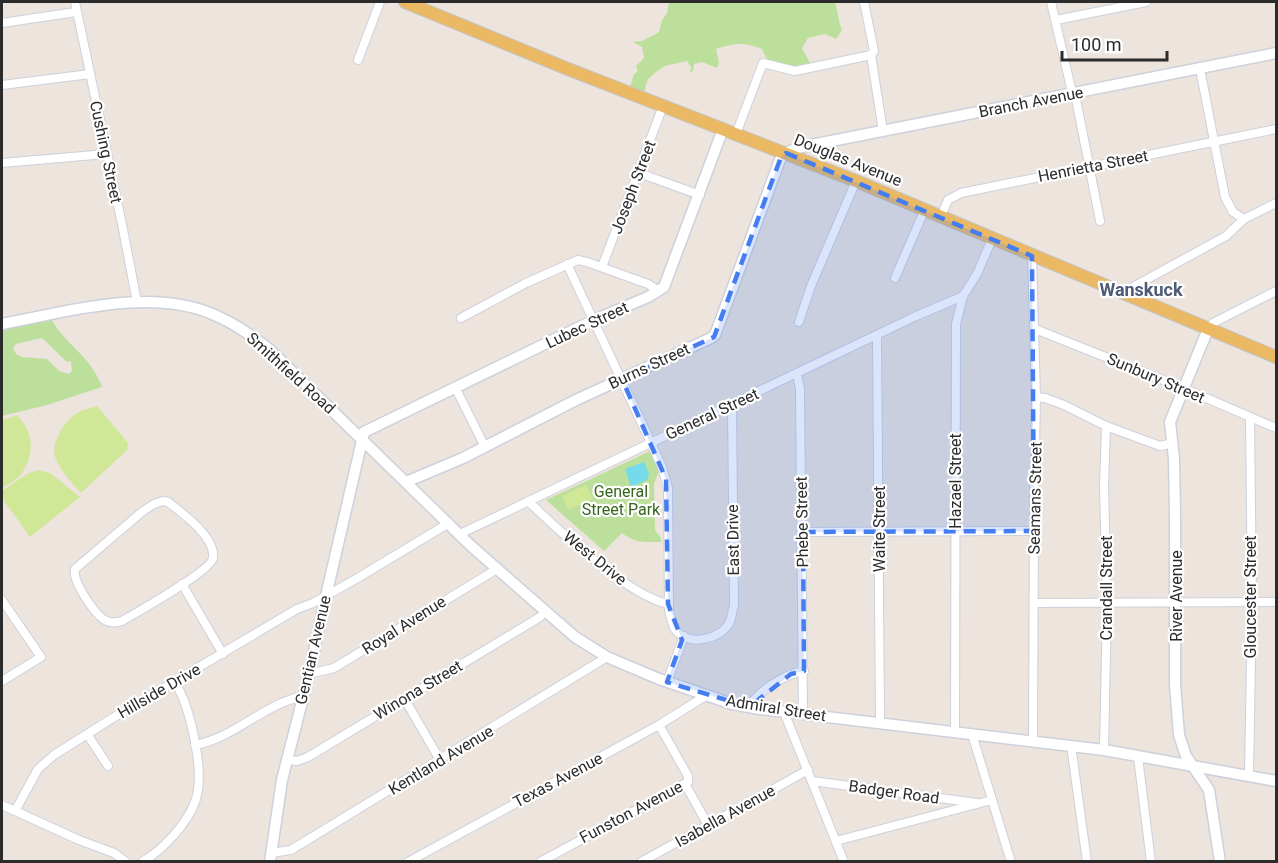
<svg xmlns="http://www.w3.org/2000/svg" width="1278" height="863" font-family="Roboto,sans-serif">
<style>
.green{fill:#bce09c;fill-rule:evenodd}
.pitch{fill:#d0e798}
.water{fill:#75dae9}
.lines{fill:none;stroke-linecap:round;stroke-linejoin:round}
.street-casing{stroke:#ccd1dc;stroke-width:10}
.secondary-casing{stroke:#ccd1dc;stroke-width:13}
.primary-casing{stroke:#c4c4c4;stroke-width:14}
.street{stroke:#fff;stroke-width:8}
.secondary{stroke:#fff;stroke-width:10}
.primary{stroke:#ebb964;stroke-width:12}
.marked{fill:#447cf2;fill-opacity:0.2;stroke:#447cf2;stroke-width:4.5;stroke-dasharray:12 8;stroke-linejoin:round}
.labels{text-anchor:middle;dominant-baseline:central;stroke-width:4.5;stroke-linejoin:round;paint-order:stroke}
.street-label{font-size:16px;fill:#2b2b2b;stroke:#fff}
.park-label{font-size:16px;fill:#36651d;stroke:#fff}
.neighbourhood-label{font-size:18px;font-weight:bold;fill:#4d5b79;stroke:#fff}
</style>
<rect width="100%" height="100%" fill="#ece4dd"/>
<!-- green -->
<g class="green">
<path d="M669,2h166c3,10 3,18 7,28l-6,9 -11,-5 -17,4 -6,10 7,13 1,10 -16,3 -22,-4 -10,-21c-19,-7 -26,-6 -46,0l3,14 -2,5 -15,-6 -8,2 -1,7 -3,2 1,-6 -4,-6 -22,5 -9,6 -8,7 -6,19 -14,-5 6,-19 4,-3 -2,-5 8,-8 -2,-11 -9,-5 9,-1 17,-9 3,-12 5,-7z"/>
<path d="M49,315c14,29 42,40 53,72l-55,18 -45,11v-93zM42,338l25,24 4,-1 1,10 -3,3 -10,-3 -12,-12 -25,-2 -6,-3 -3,-6 3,-4z"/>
<path d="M650,451l9,20 -5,13 1,46 6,8v4c-17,0 -24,2 -39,-9l-18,18 -58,-51z"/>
</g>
<!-- pitch -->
<g class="pitch">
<path d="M97,406l31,37 -1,7 -46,43c-9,-10 -20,-21 -25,-34 -7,-15 9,-40 23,-47 5,-3 12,-4 18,-6z"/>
<path d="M17,415c3,4 7,8 9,12 12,22 0,53 -24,60v-67z"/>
<polygon points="38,470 50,473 80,497 30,537 2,498 2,491 27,474"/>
<polygon points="586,485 593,499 568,510 562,496"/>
</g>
<!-- water -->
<polygon class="water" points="644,462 649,474 647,480 631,487 625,469"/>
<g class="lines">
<defs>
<g id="street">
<polyline points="75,2 123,229 137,302"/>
<polyline points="864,2 874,51 871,55"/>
<polyline points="1051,2 1071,88 1076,99 1100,221"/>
<polyline points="1056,20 1146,2"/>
<polyline points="2,23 76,12"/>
<polyline points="871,55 883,131"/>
<polyline points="358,60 380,2"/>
<polyline points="1200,69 1225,197 1233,212 1244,219"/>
<polyline points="2,85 90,74"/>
<polyline points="736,134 763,63 795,71 871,55"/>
<polyline points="2,163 106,154"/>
<polyline points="639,173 700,195"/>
<polyline points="941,216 948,200 961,193 1276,129"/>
<polyline points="1032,256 1036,397 1034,512 1033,741"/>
<path d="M567,264l84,179 11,24 6,21 1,122c2,8 3,17 8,22 14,14 42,7 52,-8 3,-6 3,-13 5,-19l-2,-201"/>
<polyline points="602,267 663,106"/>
<polyline points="895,278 925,209"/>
<polyline points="1122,293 1226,236 1244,219 1276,203"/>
<polyline points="461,318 526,283 578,260 587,262 648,284 657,290"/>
<polyline points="799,322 811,286 856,181"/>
<polyline points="1035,329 1183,388 1276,428"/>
<polyline points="1208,329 1213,323 1276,291"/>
<polyline points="877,335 880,722"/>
<polyline points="797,374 800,389 803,714"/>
<polyline points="456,389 485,447"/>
<polyline points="1036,397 1045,398 1064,405 1106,426 1160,446 1173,443"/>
<path d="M163,501l5,1c14,11 48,35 45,56 -2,13 -76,54 -91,63 -6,2 -13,2 -19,-2 -10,-8 -31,-38 -28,-50l68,-58 11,-7z"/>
<path d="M528,501c30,29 101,95 140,103"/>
<polyline points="803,532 1034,531"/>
<polyline points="460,534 914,317 963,296"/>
<polyline points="182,584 223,654"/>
<polyline points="2,600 41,657 2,681"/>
<polyline points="1034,603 1276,602"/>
<polyline points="309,674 334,668 497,569"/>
<polyline points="667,682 684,636"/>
<polyline points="404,698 440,760"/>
<path d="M749,707c10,-17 36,-33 55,-36"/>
<polyline points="784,712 844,862"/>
<polyline points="955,731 956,324 963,296 977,274 992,239"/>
<polyline points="87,734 108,766"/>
<polyline points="972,734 1011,862"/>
<path d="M195,745c41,-8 67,-40 108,-49"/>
<polyline points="1071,745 1087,862"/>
<polyline points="1104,750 1107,604 1104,485 1106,426"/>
<polyline points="1138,757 1151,862"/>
<polyline points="288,760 297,761 308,757 540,617 546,611"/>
<polyline points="1249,776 1252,601 1250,417"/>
<polyline points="812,781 977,803"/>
<polyline points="685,784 708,825"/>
<polyline points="2,805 79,840 114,853 126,862"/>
<polyline points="15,811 38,769 54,755 111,719 297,609 313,603 356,579 449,523"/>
<polyline points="836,841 992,800"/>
<polyline points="271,853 291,850 607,657"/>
<path d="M142,862c21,-12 47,-40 54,-63 9,-29 -6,-92 -21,-117"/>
<polyline points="408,862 659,725 707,695"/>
<polyline points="540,862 688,782 688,776 659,725"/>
<polyline points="641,862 808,770"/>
</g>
<g id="secondary">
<path d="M2,324c66,-12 153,-39 217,-7 18,8 34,20 50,32l201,196 105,92 32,20 52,22 73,25 28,5 344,41 172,31"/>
<polyline points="1208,329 1170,422 1174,459 1175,516 1175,684 1179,735 1186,756 1209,790 1220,862"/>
<polyline points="406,482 463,458 576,400 711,338 715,335 781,157 786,153 801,147 1276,53"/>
<polyline points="270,862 282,780 309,674 326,596 364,432 594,320 648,297 664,287 723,129"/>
</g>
<polyline id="primary" points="405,2 568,69 856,181 1276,357"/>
</defs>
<!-- street casing -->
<use href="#street" class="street-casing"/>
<!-- secondary casing -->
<use href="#secondary" class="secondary-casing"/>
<!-- primary casing -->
<use href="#primary" class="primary-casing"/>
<!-- street -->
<use href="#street" class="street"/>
<!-- secondary -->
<use href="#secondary" class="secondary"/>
<!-- primary -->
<use href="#primary" class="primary"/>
</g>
<!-- marked area -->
<path class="marked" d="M786,153l246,103 2,275 -231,1 1,139 -13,3 -42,33 -82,-25 15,-42 -14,-36 -2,-125 -44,-100 92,-42 67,-180z"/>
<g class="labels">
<!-- street labels -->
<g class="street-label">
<text transform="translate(1031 102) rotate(-11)">Branch Avenue</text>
<text transform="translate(106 152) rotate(78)">Cushing Street</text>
<text transform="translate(848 160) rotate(22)">Douglas Avenue</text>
<text transform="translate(1093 166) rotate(-11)">Henrietta Street</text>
<text transform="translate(633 187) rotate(-69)">Joseph Street</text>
<text transform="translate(587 325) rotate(-25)">Lubec Street</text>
<text transform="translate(649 366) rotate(-25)">Burns Street</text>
<text transform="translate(291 373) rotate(42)">Smithfield Road</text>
<text transform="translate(1156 378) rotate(23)">Sunbury Street</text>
<text transform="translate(712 414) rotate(-25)">General Street</text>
<text transform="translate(955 481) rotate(-90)">Hazael Street</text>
<text transform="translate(1035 498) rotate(-89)">Seamans Street</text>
<text transform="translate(802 522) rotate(-91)">Phebe Street</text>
<text transform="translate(879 529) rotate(-90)">Waite Street</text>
<text transform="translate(733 540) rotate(-91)">East Drive</text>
<text transform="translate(595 558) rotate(39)">West Drive</text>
<text transform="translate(1106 588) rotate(-90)">Crandall Street</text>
<text transform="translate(1176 596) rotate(-90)">River Avenue</text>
<text transform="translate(1250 597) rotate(-90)">Gloucester Street</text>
<text transform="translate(404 625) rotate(-32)">Royal Avenue</text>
<text transform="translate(313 650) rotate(-77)">Gentian Avenue</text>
<text transform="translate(418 690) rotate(-31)">Winona Street</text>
<text transform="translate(159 691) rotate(-30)">Hillside Drive</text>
<text transform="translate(776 708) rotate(9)">Admiral Street</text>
<text transform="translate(441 760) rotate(-31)">Kentland Avenue</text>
<text transform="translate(558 780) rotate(-28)">Texas Avenue</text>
<text transform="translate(894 792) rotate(8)">Badger Road</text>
<text transform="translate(631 812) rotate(-28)">Funston Avenue</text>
<text transform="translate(725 816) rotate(-29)">Isabella Avenue</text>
</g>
<!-- park labels -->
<g class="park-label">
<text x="621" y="491">General<tspan x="621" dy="18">Street Park</tspan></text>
</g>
<!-- neighbourhood labels -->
<g class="neighbourhood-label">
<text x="1141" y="289">Wanskuck</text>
</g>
</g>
<!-- border -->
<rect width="1278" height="863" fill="none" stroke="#2b2b2b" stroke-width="6"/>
<!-- scale -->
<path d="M1062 51v9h105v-9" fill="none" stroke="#2b2b2b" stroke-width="3"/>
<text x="1071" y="51" font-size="18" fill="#2b2b2b" stroke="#ffffff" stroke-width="4.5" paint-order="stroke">100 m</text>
</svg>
